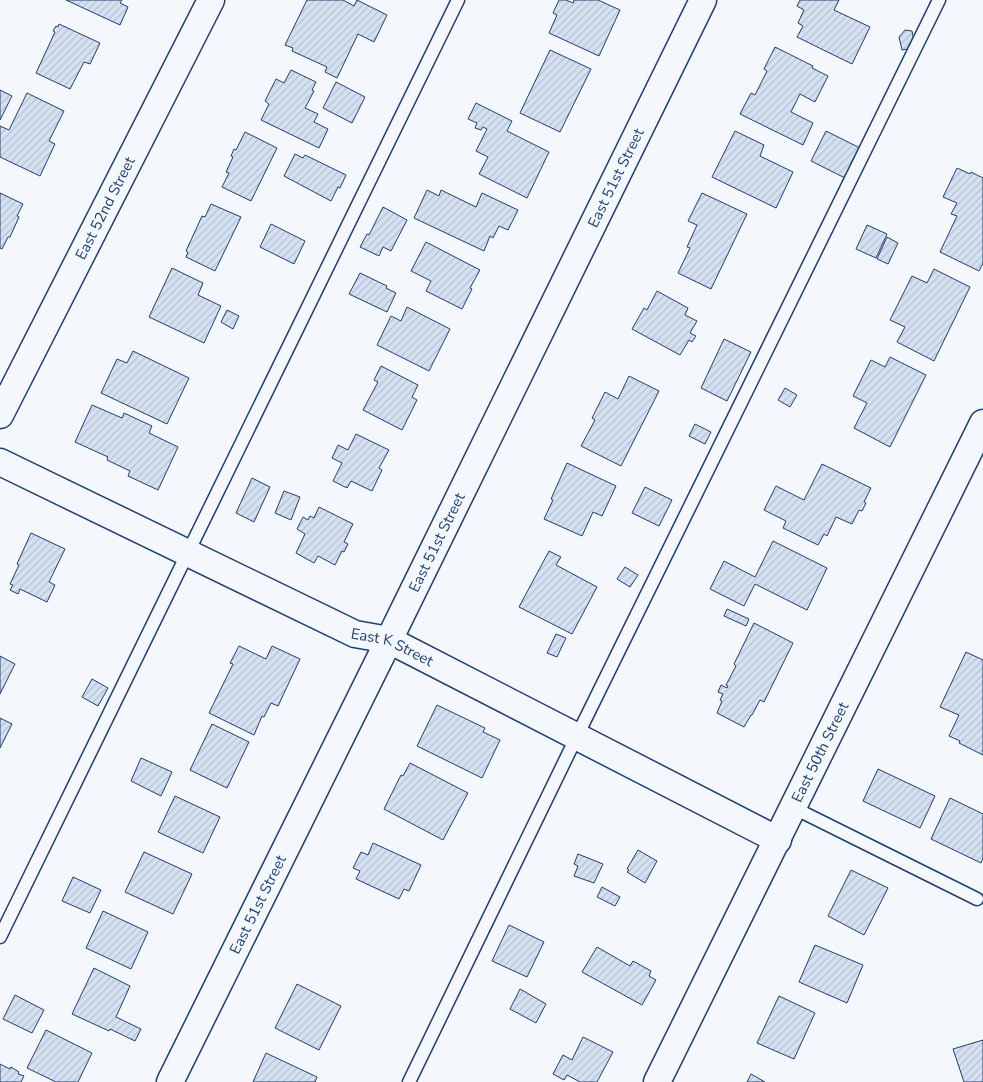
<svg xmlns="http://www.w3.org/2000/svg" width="983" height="1082" font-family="'Nunito Sans',sans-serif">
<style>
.building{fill:url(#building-hatch);stroke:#1d3f73}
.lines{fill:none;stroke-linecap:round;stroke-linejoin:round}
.lane-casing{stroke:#1d3f73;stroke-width:15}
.street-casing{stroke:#1d3f73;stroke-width:29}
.lane{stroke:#f4f7fb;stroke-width:12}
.street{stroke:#f4f7fb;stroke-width:26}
.labels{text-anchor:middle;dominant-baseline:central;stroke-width:4;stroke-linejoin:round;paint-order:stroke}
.street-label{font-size:15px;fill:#1d3f73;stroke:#f4f7fb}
</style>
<defs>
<pattern id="building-hatch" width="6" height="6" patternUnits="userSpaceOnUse" patternTransform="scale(1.25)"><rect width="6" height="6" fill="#d5e0f0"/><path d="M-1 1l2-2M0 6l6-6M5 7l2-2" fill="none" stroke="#b6c1d1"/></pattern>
</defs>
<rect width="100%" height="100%" fill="#f4f7fb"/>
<!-- building -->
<g class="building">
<polygon points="66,0 122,0 120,3 128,7 120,25"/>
<polygon points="307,0 343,0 354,6 357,0 387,15 374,42 358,34 337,78 325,72 327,67 292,51 293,48 285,45"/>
<polygon points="559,0 566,0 573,3 574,0 598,0 620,10 599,56 549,33 557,15 553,13"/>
<polygon points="800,0 839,0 834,10 870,27 852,64 797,37 803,26 798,23 804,10 797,6"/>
<polygon points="59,24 100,43 90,64 84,62 70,89 36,73 55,32 53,31 56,26 58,27"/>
<polygon points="905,30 912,31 914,41 908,49 902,50 899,37"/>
<polygon points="775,47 813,66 812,68 828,76 815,102 800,94 791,112 813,123 803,145 740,114 751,93 755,95 767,71 764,69"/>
<polygon points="550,50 591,69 560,132 520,113"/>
<polygon points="291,70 316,82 312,90 314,91 305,108 318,114 314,122 328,129 319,148 261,120 269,104 265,101 276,79 284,83"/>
<polygon points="336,82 365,97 352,123 323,108"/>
<polygon points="0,90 12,96 0,120"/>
<polygon points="27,93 64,111 49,141 55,144 40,176 0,157 0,126 9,130"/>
<polygon points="476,103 512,121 507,131 549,152 527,198 479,174 488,157 476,151 487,129 483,127 481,130 475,128 477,123 468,119"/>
<polygon points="735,131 764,145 760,156 793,172 776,208 712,177"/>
<polygon points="826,131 864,150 849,180 811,161"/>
<polygon points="245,132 277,148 251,201 222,187 229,173 226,172 233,157 231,156 234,149 236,150"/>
<polygon points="295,154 303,158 305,155 346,175 340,188 338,187 331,201 284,176"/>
<polygon points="957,168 970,174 971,172 983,178 983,263 979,271 940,252 957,216 951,214 957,203 943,197"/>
<polygon points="427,190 439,196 441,190 476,207 482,193 518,210 508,230 499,226 493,238 490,236 484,251 414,218"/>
<polygon points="0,193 23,204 17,216 19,217 10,237 8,237 2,249 0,248"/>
<polygon points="702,193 747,214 711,289 678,273 690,248 687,247 697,225 688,221"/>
<polygon points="211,204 241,217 215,271 186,257 188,252 186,251 202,216 205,217"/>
<polygon points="383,207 407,220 391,251 383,247 379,256 360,247 367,234 369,235"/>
<polygon points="271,224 305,241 294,264 260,247"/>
<polygon points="867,225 887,234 876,258 856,249"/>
<polygon points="887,237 898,243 888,264 877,259"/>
<polygon points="426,242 480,270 470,288 472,289 462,309 426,291 431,281 411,271"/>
<polygon points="172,268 203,283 198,295 221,306 204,343 149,317"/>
<polygon points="934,269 970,287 934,361 897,342 905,327 890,320 912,276 927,283"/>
<polygon points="360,273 387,286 386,288 396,293 387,312 349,294"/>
<polygon points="657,291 688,308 685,315 697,321 690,333 696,336 692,342 689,340 680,355 632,329 644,308 647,310"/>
<polygon points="407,307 450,329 429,371 377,345 391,316 401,321"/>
<polygon points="227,310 239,316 233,329 221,322"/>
<polygon points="724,339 751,352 727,401 701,388"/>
<polygon points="133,351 189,378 167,424 101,393 117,359 127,363"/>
<polygon points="890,357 926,375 890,447 854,428 867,403 853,396 871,360 885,367"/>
<polygon points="381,366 418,385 412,397 417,400 402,430 363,410 378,382 374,380"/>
<polygon points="629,376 659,391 621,466 581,446 595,420 592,418 605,392 618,399"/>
<polygon points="785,388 797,395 790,407 778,400"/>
<polygon points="92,405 122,418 124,413 152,426 149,433 178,447 158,490 128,476 130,471 107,460 108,457 75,442"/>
<polygon points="695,424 711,432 705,444 689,436"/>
<polygon points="356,434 389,450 379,468 382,470 372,491 351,481 347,488 333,481 342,463 332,458 338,445 348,450"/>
<polygon points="567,463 616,486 602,516 593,512 582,536 544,519 553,500 551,499"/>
<polygon points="822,464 871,488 864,502 866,503 862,511 859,510 852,524 836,517 827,536 824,534 818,545 783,528 786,521 764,510 776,486 804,500"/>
<polygon points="252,478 270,487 254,522 236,513"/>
<polygon points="645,487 672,500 659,526 632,513"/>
<polygon points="284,491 300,497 291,520 275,513"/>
<polygon points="319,507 353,524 344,542 348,544 344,552 342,551 335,565 318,556 314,563 296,553 305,534 297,529 303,517 308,520 310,516 314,518"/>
<polygon points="31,533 65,549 49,582 55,585 47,602 20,589 18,594 10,590 13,585 10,584 19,565 17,564"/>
<polygon points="773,541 827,568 807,610 755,584 744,606 710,589 724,561 755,577"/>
<polygon points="549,551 561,557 556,565 597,587 572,634 519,607"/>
<polygon points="625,567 638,575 630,587 617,579"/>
<polygon points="727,609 749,619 746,626 724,616"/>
<polygon points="754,623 793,643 764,702 760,700 752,715 751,715 744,727 717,713 722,701 720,700 723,694 718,692 721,685 727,688 728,686 726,685 736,666 734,664"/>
<polygon points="556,634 566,638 557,657 547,653"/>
<polygon points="239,646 266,659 272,646 300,659 278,706 271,703 264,717 262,716 254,735 209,713 233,664 230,663"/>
<polygon points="966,652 983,660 983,755 959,743 960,741 949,736 959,715 940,707"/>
<polygon points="0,656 15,664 0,694"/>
<polygon points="92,679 108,688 98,706 82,697"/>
<polygon points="437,705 485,728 483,732 500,740 482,778 417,746"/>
<polygon points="0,718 12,724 0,748"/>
<polygon points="212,724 249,742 227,788 190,770"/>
<polygon points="141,758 172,772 161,796 131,781"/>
<polygon points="410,763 468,793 443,840 384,809 401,775 403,776"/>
<polygon points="878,769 935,796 920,828 863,801"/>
<polygon points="175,796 220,817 203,853 158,832"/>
<polygon points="950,798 983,814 983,858 981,863 931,839"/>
<polygon points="373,843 421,865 409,891 404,889 399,899 356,879 360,871 353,868 361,852 368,855"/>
<polygon points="638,850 657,861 645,883 627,872 629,870 627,869"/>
<polygon points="144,852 192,874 173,914 125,892"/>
<polygon points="578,854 603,864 594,883 574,876 578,866 574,864"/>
<polygon points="851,870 888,888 864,935 828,916"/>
<polygon points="73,877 101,890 90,913 62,901"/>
<polygon points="602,887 620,897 615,906 597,897"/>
<polygon points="103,911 148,932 131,969 86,948"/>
<polygon points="509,925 544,942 527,977 492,961"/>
<polygon points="815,945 863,965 847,1003 799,982"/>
<polygon points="597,947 630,966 633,961 651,971 649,976 656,980 642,1005 582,972"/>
<polygon points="94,968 130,986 116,1017 141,1029 135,1041 110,1029 109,1031 72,1014"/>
<polygon points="297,984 341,1006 319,1050 275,1028"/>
<polygon points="520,989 546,1004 536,1023 510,1009"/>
<polygon points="15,995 44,1010 32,1033 3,1019"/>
<polygon points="779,996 815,1013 794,1059 757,1043"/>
<polygon points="46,1030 92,1053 78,1082 56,1082 27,1068"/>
<polygon points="583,1037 613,1052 597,1082 580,1082 567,1075 564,1080 553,1074 563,1055 572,1060"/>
<polygon points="983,1040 983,1082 964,1082 953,1049"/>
<polygon points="266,1053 317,1077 315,1082 253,1082"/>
<polygon points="0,1064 10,1069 11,1067 19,1072 18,1074 24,1076 21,1082 0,1082"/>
<polygon points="751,1074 765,1082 747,1082"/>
</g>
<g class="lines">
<defs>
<g id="lane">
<polyline points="794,808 977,899"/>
<polyline points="0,937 458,0"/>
<polyline points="409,1082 577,736 939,0"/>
</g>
<g id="street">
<path id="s1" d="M0,415l211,-415"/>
<path id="s2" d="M0,462l355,172 34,6 389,200"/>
<path id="s3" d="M170,1082l219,-442 314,-640"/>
<path id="s4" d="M657,1082l326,-659"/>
</g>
</defs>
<!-- lane casing -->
<use href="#lane" class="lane-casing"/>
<!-- street casing -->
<use href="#street" class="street-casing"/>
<!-- lane -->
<use href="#lane" class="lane"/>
<!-- street -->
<use href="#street" class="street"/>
</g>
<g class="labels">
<!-- street labels -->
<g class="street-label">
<text stroke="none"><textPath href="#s3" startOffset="1008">East 51st Street</textPath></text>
<text stroke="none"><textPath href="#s1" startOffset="232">East 52nd Street</textPath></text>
<text stroke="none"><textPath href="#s3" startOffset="602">East 51st Street</textPath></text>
<text stroke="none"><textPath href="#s2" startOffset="434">East K Street</textPath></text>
<text stroke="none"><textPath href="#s4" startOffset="368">East 50th Street</textPath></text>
<text stroke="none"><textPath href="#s3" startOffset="198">East 51st Street</textPath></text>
</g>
</g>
</svg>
